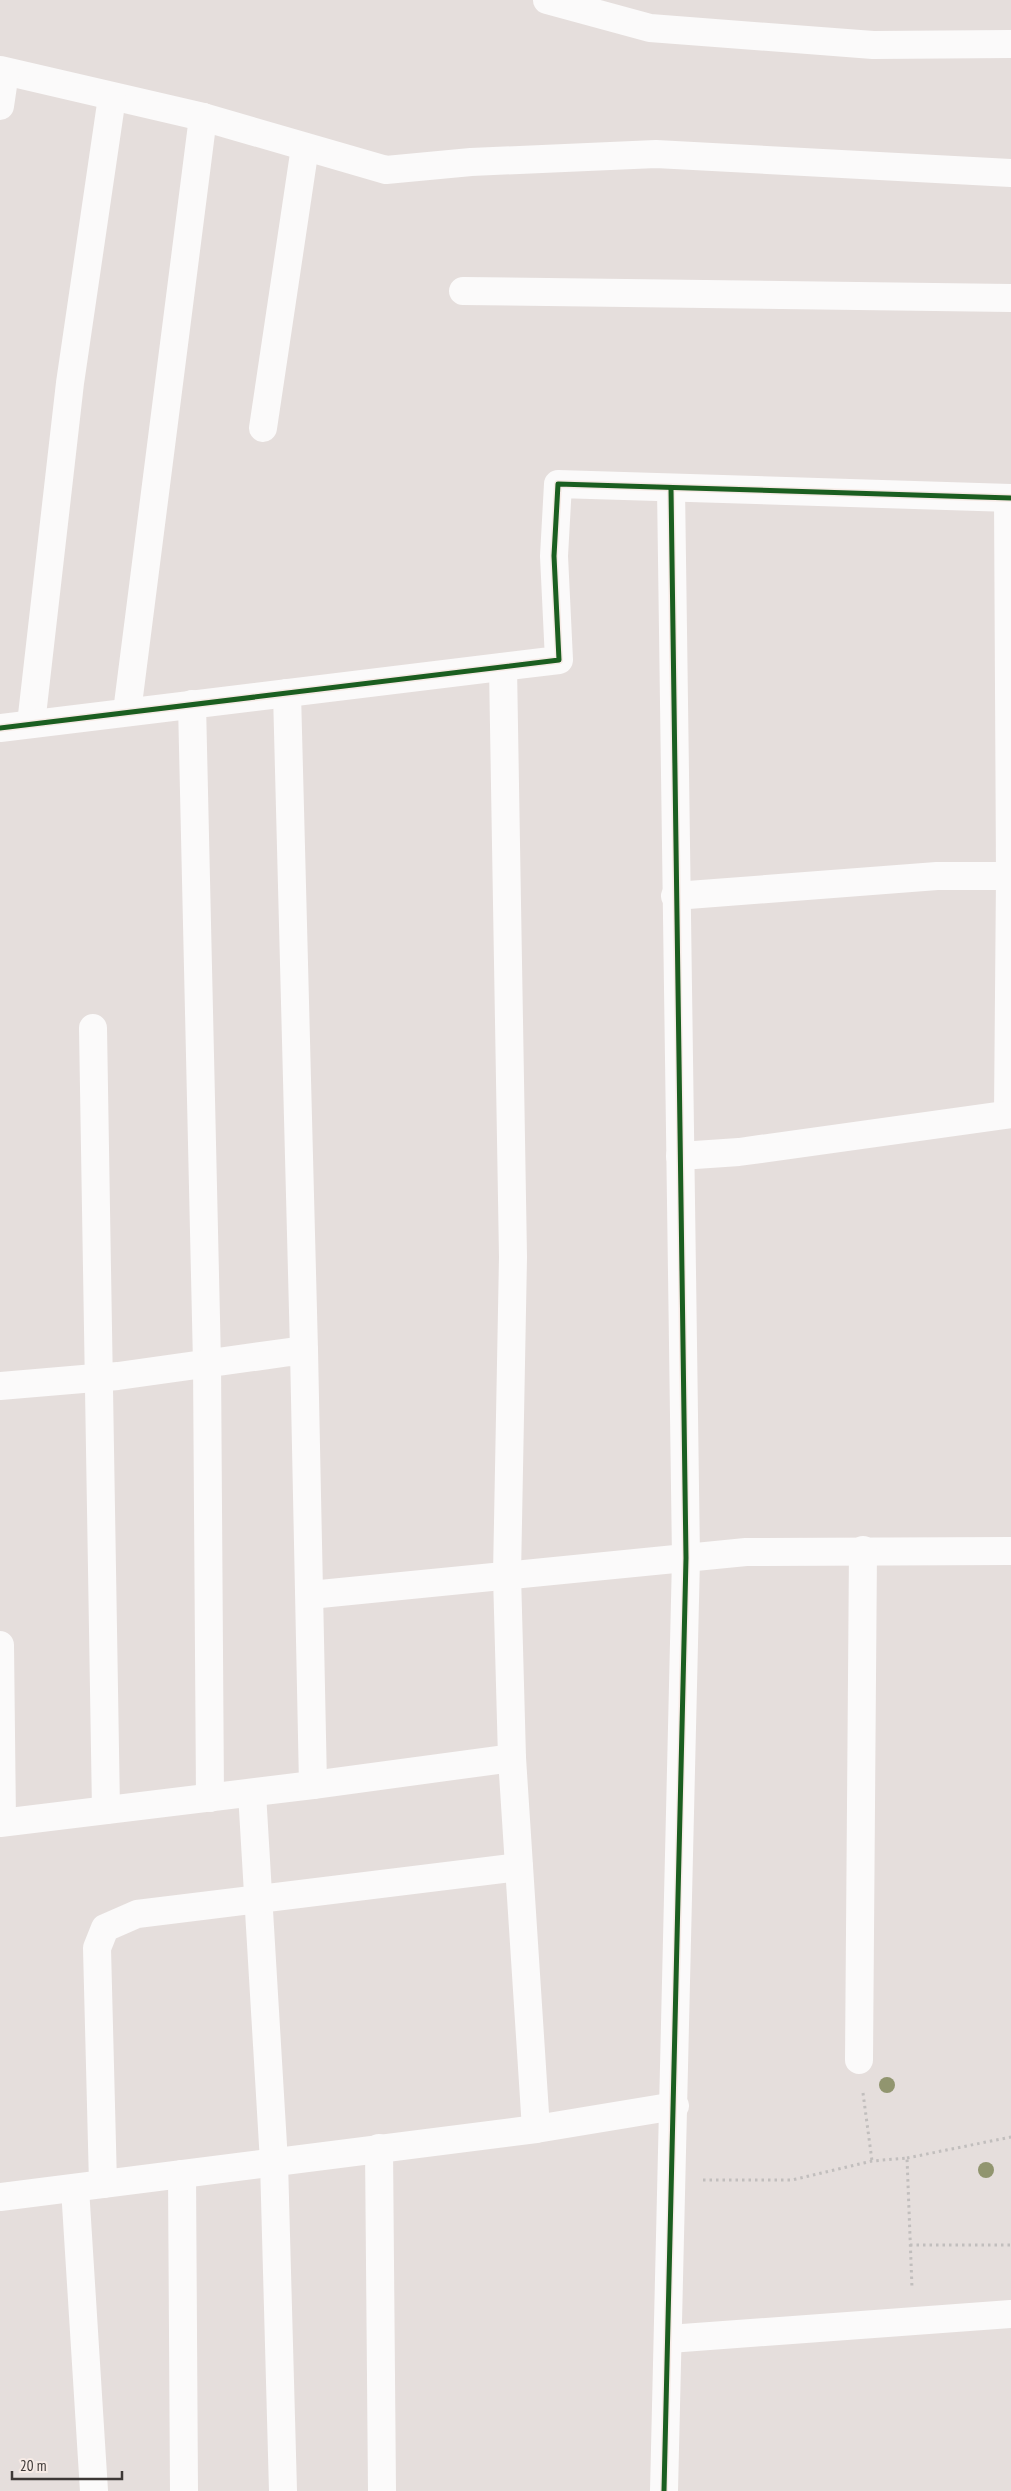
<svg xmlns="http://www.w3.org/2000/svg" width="1011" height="2491" font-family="'PT Sans Narrow',sans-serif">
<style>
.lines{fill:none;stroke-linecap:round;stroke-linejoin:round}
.path{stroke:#c1bebd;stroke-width:3;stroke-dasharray:2.5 4;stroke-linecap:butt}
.minor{stroke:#fbfafa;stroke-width:28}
.cycleway-casing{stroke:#f6eae5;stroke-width:8}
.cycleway{stroke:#1b5e20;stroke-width:5}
.tree{fill:#91956f}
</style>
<rect width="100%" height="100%" fill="#e5dedc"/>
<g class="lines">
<!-- path -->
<g class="path">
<polyline points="863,2093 872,2161"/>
<polyline points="907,2158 1011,2137"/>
<polyline points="703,2180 792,2180 872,2161 907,2158 912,2288"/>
<polyline points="910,2245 1011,2245"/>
</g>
<!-- minor -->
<g class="minor">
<polyline points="547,0 650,28 873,45 1011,44"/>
<polyline points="0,70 203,117 386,170 471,162 656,154 1011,173"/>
<polyline points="0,106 5,72"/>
<polyline points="463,291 1011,298"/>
<polyline points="263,428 305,147"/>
<polyline points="503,667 513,1257 507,1575 512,1758 536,2129"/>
<polyline points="287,693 304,1350"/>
<polyline points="192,704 207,1363 210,1798"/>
<polyline points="127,712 203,117"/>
<polyline points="31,724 70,383 112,97"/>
<polyline points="0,728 559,660 554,556 558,484 1011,498"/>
<polyline points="675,896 937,876 1011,876"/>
<polyline points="93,1028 106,1810"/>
<polyline points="1008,1114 1010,876 1008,498"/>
<polyline points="680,1156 739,1152 1011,1114"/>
<polyline points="0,1386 118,1376 304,1350 313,1785"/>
<polyline points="310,1595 746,1552 1011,1551"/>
<polyline points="0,1645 2,1822"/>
<polyline points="252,1793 274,2162 283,2491"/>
<polyline points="0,1823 313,1785 512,1758"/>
<polyline points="859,2060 863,1550"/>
<polyline points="379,2148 382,2491"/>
<polyline points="182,2174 184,2491"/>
<polyline points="103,2184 97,1948 105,1928 137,1914 519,1867"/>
<polyline points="75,2188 94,2491"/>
<polyline points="0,2197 536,2129 675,2106"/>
<polyline points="669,2339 1011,2314"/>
<polyline points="664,2491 686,1558 671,488"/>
</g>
<defs>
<g id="cycleway">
<polyline points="0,728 559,660 554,556 558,484 1011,498"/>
<polyline points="664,2491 686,1558 671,488"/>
</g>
</defs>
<!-- cycleway casing -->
<use href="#cycleway" class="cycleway-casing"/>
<!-- cycleway -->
<use href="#cycleway" class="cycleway"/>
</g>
<!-- trees -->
<g class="tree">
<circle cx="887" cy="2085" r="8"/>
<circle cx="986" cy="2170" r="8"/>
</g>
<!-- scale -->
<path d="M12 2471v8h110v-8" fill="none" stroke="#3d3836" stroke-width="2.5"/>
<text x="20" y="2471" font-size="15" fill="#3d3836" stroke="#f6eae5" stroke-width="4" paint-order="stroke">20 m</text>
</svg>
